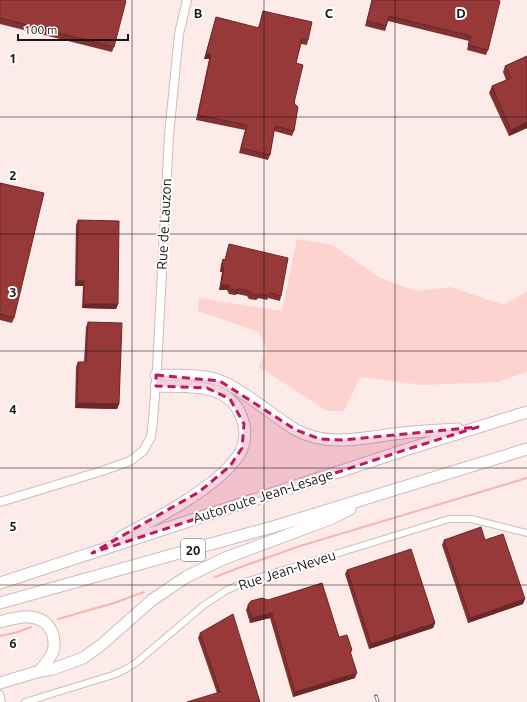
<svg xmlns="http://www.w3.org/2000/svg" width="527" height="702" font-family="Ubuntu,sans-serif">
<style>
.green{fill:#fdd3cf}
.lines{fill:none;stroke-linecap:round;stroke-linejoin:round}
.stream{stroke:#f6b5b1;stroke-width:2}
.minor-casing{stroke:#cdbcbb;stroke-width:8}
.tertiary-casing{stroke:#cdbcbb;stroke-width:10}
.motorway-casing{stroke:#cdbcbb;stroke-width:13}
.minor{stroke:#fff;stroke-width:6}
.tertiary{stroke:#fff;stroke-width:8}
.motorway{stroke:#fff;stroke-width:11}
.rail-casing{stroke:#756a69;stroke-width:3.5}
.rail{stroke:#fff;stroke-width:2;stroke-dasharray:6;stroke-linecap:butt}
.wall{fill:#823131}
.shaded-wall{fill:#6a2828}
.building{fill:#973939;stroke:#6a2828}
.marked{fill:#c2185b;fill-opacity:0.2;stroke:#c2185b;stroke-width:3;stroke-dasharray:8 5;stroke-linejoin:round}
.grid{fill:none;stroke:#1a1414;stroke-width:1;stroke-opacity:0.55}
.labels{text-anchor:middle;dominant-baseline:central;stroke-width:4;stroke-linejoin:round;paint-order:stroke}
.shield{fill:#fff;stroke:#5f5a5a;stroke-width:1}
.shield-label{font-size:13px;font-weight:bold;fill:#1a1414}
.street-label{font-size:14px;fill:#1a1414;stroke:#fff}
.grid-label{font-size:13px;text-anchor:middle;font-weight:bold;fill:#1a1414;stroke:#fff;stroke-width:4;stroke-linejoin:round;paint-order:stroke}
</style>
<rect width="100%" height="100%" fill="#fdebe9"/>
<!-- green -->
<polygon class="green" points="297,239 333,245 380,278 416,291 450,287 504,305 527,291 527,372 498,382 422,385 360,377 344,411 327,411 259,367 267,349 259,332 198,311 199,298 282,311"/>
<g class="lines">
<!-- stream -->
<g class="stream">
<polyline points="215,577 238,568 300,546 527,478"/>
<polyline points="58,619 114,603 144,592"/>
<polyline points="0,636 18,632 31,627"/>
</g>
<defs>
<g id="minor">
<polyline points="0,694 2,702"/>
<polyline points="25,702 113,675 126,669 137,662 204,605 227,590 248,581 449,519 471,519 527,533"/>
</g>
<polyline id="tertiary" points="0,502 102,471 130,461 143,451 151,437 153,421 157,368 169,135 179,34 187,0"/>
<g id="motorway">
<path d="M156,375c19,1 41,-1 59,4 26,8 57,37 81,51 33,18 71,7 106,3 19,-2 37,-3 56,-4"/>
<path d="M121,537c34,-18 70,-36 100,-62 7,-7 15,-14 20,-24 5,-11 5,-24 0,-35 -13,-35 -56,-29 -85,-30"/>
<polyline points="0,583 405,450 527,412"/>
<polyline points="0,603 276,526 527,449"/>
<path d="M0,622c18,-5 42,-12 52,10 2,6 3,13 1,19 -2,7 -9,14 -13,20"/>
<polyline points="0,683 40,671 53,669 83,658 100,646 152,600 186,577 223,559 330,519 350,509"/>
</g>
</defs>
<!-- minor casing -->
<use href="#minor" class="minor-casing"/>
<!-- tertiary casing -->
<use href="#tertiary" class="tertiary-casing"/>
<!-- motorway casing -->
<use href="#motorway" class="motorway-casing"/>
<!-- minor -->
<use href="#minor" class="minor"/>
<!-- tertiary -->
<use href="#tertiary" class="tertiary"/>
<!-- motorway -->
<use href="#motorway" class="motorway"/>
<defs>
<polyline id="rail" points="376,696 378,702"/>
</defs>
<!-- rail casing -->
<use href="#rail" class="rail-casing"/>
<!-- rail -->
<use href="#rail" class="rail"/>
</g>
<!-- wall -->
<g class="wall">
<polygon points="0,0 114,47 112,52 0,24"/>
<polygon points="372,0 498,0 488,50 486,55 467,50 469,41 388,21 385,31 365,26"/>
<polygon points="263,11 308,40 307,45 301,44 296,63 294,131 292,136 274,131 270,155 268,160 239,153 245,130 196,120 209,59 204,59 216,17 258,28"/>
<polygon points="527,56 527,128 509,136 489,93 492,86 506,80 503,72 505,66"/>
<polygon points="0,183 14,318 12,323 0,320"/>
<polygon points="78,220 118,304 116,309 82,308 83,286 75,286 76,225"/>
<polygon points="229,244 281,296 280,301 268,298 267,300 258,298 256,300 249,299 247,296 237,294 235,295 229,294 227,290 219,290 222,272 220,272 221,264 223,259 225,260"/>
<polygon points="88,322 119,404 117,409 75,408 76,367 78,362 84,362 86,327"/>
<polygon points="444,540 485,540 523,604 468,623 442,545"/>
<polygon points="347,570 435,623 433,628 369,649 345,574"/>
<polygon points="251,601 339,637 352,650 351,653 355,678 293,697 270,618 250,623 246,610 248,605"/>
<polygon points="200,633 260,702 217,693 198,638"/>
</g>
<!-- shaded-wall -->
<g class="shaded-wall">
<polygon points="206,54 211,54 209,59 204,59"/>
<polygon points="527,122 527,128 509,136 511,130"/>
<polygon points="222,267 224,267 222,272 220,272"/>
<polygon points="77,281 84,281 83,286 75,286"/>
<polygon points="221,285 229,285 227,290 219,290"/>
<polygon points="239,289 237,294 235,295 237,290"/>
<polygon points="260,294 258,298 256,300 258,295"/>
<polygon points="84,304 118,304 116,309 82,308"/>
<polygon points="77,403 119,404 117,409 75,408"/>
<polygon points="525,599 523,604 468,623 470,618"/>
<polygon points="272,613 270,618 250,623 252,618"/>
<polygon points="435,623 433,628 369,649 371,644"/>
<polygon points="357,673 355,678 293,697 295,692"/>
</g>
<!-- building -->
<g class="building">
<polygon points="0,0 124,0 126,1 114,47 0,18"/>
<polygon points="372,0 498,0 500,1 488,50 468,45 471,36 389,16 386,26 367,21"/>
<polygon points="263,11 312,22 308,40 302,39 296,63 303,65 294,103 298,107 294,131 275,126 270,155 241,148 247,125 198,115 211,54 206,54 216,17 259,28"/>
<polygon points="527,56 527,122 511,130 492,86 511,78 505,66"/>
<polygon points="0,183 44,193 14,318 0,314"/>
<polygon points="78,220 119,221 118,304 84,304 84,281 77,281"/>
<polygon points="229,244 288,258 281,296 270,293 269,295 260,294 258,295 251,294 249,291 239,289 237,290 230,289 229,285 221,285 224,267 222,267 223,259 225,260"/>
<polygon points="88,322 122,323 119,404 77,403 78,362 86,362"/>
<polygon points="481,527 485,540 503,534 525,599 470,618 444,540"/>
<polygon points="411,549 435,623 371,644 347,570"/>
<polygon points="322,583 339,637 347,635 352,650 350,651 357,673 295,692 272,613 252,618 248,605 251,601 262,598 268,600"/>
<polygon points="233,614 260,702 187,702 220,692 200,633"/>
</g>
<!-- marked area -->
<path class="marked" d="M156,375l64,6 76,49 24,9 22,1 136,-13 -73,23 -313,103 107,-61 31,-26 12,-18 2,-24 -14,-25 -23,-11 -51,-2z"/>
<!-- grid -->
<path class="grid" d="M132,0v702M264,0v702M395,0v702M0,117h527M0,234h527M0,351h527M0,468h527M0,585h527"/>
<g class="labels">
<!-- shield labels -->
<rect class="shield" x="181" y="539" width="24" height="22" rx="3"/>
<g class="shield-label">
<text x="193" y="550">20</text>
</g>
<!-- street labels -->
<g class="street-label">
<text transform="translate(164 224) rotate(-87)">Rue de Lauzon</text>
<text transform="translate(263 496) rotate(-18)">Autoroute Jean-Lesage</text>
<text transform="translate(287 570) rotate(-18)">Rue Jean-Neveu</text>
</g>
</g>
<g class="grid-label">
<text x="198" y="18">B</text>
<text x="329" y="18">C</text>
<text x="461" y="18">D</text>
<text x="13" y="63">1</text>
<text x="13" y="180">2</text>
<text x="13" y="297">3</text>
<text x="13" y="414">4</text>
<text x="13" y="531">5</text>
<text x="13" y="648">6</text>
</g>
<!-- scale -->
<path d="M18 34v6h110v-6" fill="none" stroke="#1a1414" stroke-width="2"/>
<text x="24" y="34" font-size="12" fill="#1a1414" stroke="#ffffff" stroke-width="3" paint-order="stroke">100 m</text>
</svg>
